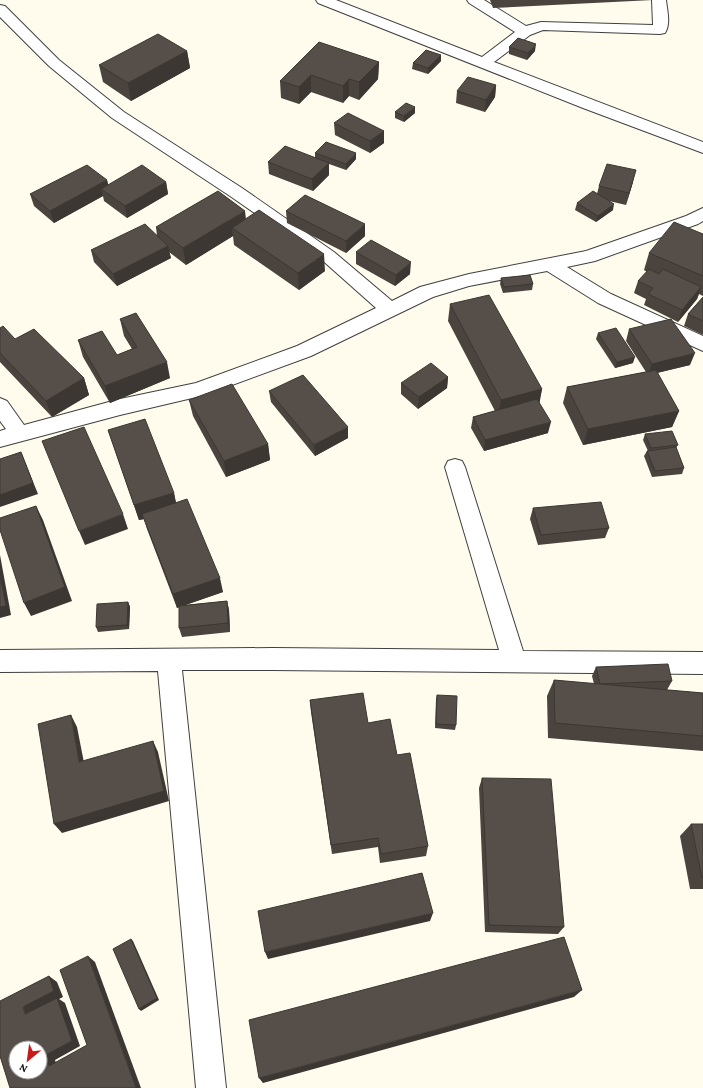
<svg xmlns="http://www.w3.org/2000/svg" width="703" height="1088" font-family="'Crimson Pro',serif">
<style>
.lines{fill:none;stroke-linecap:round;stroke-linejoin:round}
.minor-casing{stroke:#404040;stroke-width:2}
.minor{fill:#fff;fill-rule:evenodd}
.wall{fill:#4a433e}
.shaded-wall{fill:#3c3732}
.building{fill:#564e48;stroke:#3c3732;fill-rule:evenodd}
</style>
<rect width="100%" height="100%" fill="#fffced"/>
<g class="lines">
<defs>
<g id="minor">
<path d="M316,0h20l146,57 33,-25 -46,-29 -2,-3h17l42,26 15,-4 112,3 -1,-25h14c1,10 5,24 -1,33l-5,1 -117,-4 -13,5 -36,27 209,80v11l-120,-45 -265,-105z"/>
<polygon points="0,5 5,6 59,60 124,112 242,188 334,252 392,301 420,287 469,274 586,251 686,216 703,208 703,221 698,224 595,261 567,267 611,294 703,336 703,351 598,303 547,271 469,286 433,297 311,356 205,395 120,415 0,447 0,431 6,429 0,421 0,398 7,401 24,425 120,399 196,383 297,346 376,308 322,260 230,196 112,118 49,66 0,17"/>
<polygon points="455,459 462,461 465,467 523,651 703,652 703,674 272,670 182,670 226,1088 196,1088 158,671 0,672 0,650 272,648 499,650 445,467 448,461"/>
</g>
</defs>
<!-- minor casing -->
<use href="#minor" class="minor-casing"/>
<!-- minor -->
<use href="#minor" class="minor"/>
</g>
<!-- wall -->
<g class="wall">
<polygon points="490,0 653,0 493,8"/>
<polygon points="509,47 535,51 527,60 509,54"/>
<polygon points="187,51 190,68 131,101 103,82 99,65"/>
<polygon points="441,61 428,74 412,69 413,63"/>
<polygon points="379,62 378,79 359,100 349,96 343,103 311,92 299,104 281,98 280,81"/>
<polygon points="496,85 495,97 485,112 456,103 457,91"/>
<polygon points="395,112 415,113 404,122 395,118"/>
<polygon points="334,123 384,131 384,143 370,153 335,135"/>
<polygon points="315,153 356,159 346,170 329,164 329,175 313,191 269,174 268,162 315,158"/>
<polygon points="107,180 108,185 166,182 168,194 127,218 104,201 103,196 54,223 34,206 30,194"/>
<polygon points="633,182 626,205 609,201 613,210 596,222 575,210 577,203 597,194 599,186"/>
<polygon points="286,211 365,236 346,253 287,223"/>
<polygon points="246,219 325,271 299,290 234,245 233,236 186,265 169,252 171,258 117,286 94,262 91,250 157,236 156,227"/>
<polygon points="703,234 703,296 699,294 697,299 678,322 644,305 646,299 634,293 638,281 647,272 644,270 649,253"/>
<polygon points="356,252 410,274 395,286 356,264"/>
<polygon points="501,278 533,284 532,290 503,293 500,284"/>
<polygon points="703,297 703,335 684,326 688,314"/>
<polygon points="450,304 542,389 539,402 548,433 484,451 471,428 473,417 495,411 448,321"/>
<polygon points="120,319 170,378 110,403 83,357 78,340 117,355 132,349 124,336"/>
<polygon points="0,328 15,339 84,378 89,395 52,417 0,362"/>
<polygon points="629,329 690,365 657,373 679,411 672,427 583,445 563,403 567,387 646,372 626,341"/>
<polygon points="598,333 633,363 615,368 596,339"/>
<polygon points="448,377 447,388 418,409 401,394 401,383"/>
<polygon points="269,391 348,438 315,456 271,402"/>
<polygon points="189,400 268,444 270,460 226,477 193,416"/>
<polygon points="108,430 174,493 176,503 223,592 185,605 227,601 229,610 230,632 182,637 179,628 179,607 177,608 147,529 144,519 139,520"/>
<polygon points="645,434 678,445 676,448 684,468 682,474 652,477 644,456 647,451 648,451 643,440"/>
<polygon points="533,508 609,528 605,538 538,545 530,519"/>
<polygon points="128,602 130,607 129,629 98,632 96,627"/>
<polygon points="596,667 672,681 667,690 703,693 703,751 548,738 547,696 554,680 594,684 592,676"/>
<polygon points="437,695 456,725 455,730 435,728 436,699"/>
<polygon points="310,700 368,723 397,755 428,846 426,856 380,863 378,847 332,854 311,712"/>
<polygon points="482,778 564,927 558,934 485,932 479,788"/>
<polygon points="691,824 703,824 703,889 690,889 680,836"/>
</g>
<!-- shaded-wall -->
<g class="shaded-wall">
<polygon points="536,44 535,51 527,60 528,53"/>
<polygon points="187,51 190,68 131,101 128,83"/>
<polygon points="441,55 441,61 428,74 428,68"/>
<polygon points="379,62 378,79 359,100 359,82"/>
<polygon points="311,75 311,92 299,104 299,87"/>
<polygon points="349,79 349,96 343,103 343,86"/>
<polygon points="496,85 495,97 485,112 486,100"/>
<polygon points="415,107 415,113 404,122 404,116"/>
<polygon points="384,131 384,143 370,153 370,141"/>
<polygon points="356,153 356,159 346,170 346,164"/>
<polygon points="329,163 329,175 313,191 312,179"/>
<polygon points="636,170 633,182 626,205 629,193"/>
<polygon points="107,180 110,192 101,189 103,196 54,223 50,211"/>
<polygon points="166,182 168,194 127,218 125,206"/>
<polygon points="614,204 613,210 596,222 598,216"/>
<polygon points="245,211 247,228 232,228 233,236 186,265 183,248"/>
<polygon points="365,224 365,236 346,253 346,241"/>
<polygon points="168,246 171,258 117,286 113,274"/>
<polygon points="324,254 325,271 299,290 298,273"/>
<polygon points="411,262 410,274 395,286 396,275"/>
<polygon points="701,287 697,299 678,322 682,310"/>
<polygon points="695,353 690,365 648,375 652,364"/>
<polygon points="635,357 633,363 615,368 617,362"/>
<polygon points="167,362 170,378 110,403 105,386"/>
<polygon points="448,377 447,388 418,409 419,397"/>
<polygon points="84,378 89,395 52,417 46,401"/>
<polygon points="542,389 539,406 498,416 501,400"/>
<polygon points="679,411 672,427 583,445 588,429"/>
<polygon points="551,422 548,433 484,451 485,440"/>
<polygon points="348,427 348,438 315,456 314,445"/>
<polygon points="268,444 270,460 226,477 224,461"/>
<polygon points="21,452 38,494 0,507 0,495"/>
<polygon points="174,493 177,508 142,514 144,519 139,520 134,505"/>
<polygon points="36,506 43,520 72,601 31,616 24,603"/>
<polygon points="123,514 128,529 85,545 79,531"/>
<polygon points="0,555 11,615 0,618"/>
<polygon points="220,578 223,592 177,608 173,594"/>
<polygon points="227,601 229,610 230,632 228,623"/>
<polygon points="128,602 130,607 129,629 127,625"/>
<polygon points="71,715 77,727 86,773 79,762"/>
<polygon points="153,741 158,752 169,801 62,833 54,824"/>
<polygon points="433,913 430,921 268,959 265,952"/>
<polygon points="131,939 133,941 159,1000 141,1011 139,1009"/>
<polygon points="88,956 95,962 141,1088 136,1088"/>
<polygon points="49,976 57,982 63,997 59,999 65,1003 80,1046 55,1060 58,1069 49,1066 25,1014 23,1007"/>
<polygon points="582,990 574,997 263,1083 259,1078"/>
</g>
<!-- building -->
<g class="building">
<polygon points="158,34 187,51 128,83 99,65"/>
<polygon points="518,38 536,44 528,53 509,47"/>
<polygon points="319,42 379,62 359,82 349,79 343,86 311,75 299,87 280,81"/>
<polygon points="426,50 441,55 428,68 413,63"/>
<polygon points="468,77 496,85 486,100 457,91"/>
<polygon points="406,103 415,107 404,116 395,112"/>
<polygon points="348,113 384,131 370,141 334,123"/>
<polygon points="326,142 356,153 346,164 315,153"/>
<polygon points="285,146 329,163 312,179 268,162"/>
<polygon points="607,164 636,170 629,193 599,186"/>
<polygon points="87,165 107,180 50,211 30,194"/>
<polygon points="142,165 166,182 125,206 101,189"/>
<polygon points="218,191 245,211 183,248 156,227"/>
<polygon points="593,191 614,204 598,216 577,203"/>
<polygon points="305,195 365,224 346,241 286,211"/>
<polygon points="259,210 324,254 298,273 232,228"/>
<polygon points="674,222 703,234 703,276 649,253"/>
<polygon points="145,224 168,246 113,274 91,250"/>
<polygon points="371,240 411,262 396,275 356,252"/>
<polygon points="649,269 659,274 663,269 701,287 682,310 648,294 653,288 638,281"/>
<polygon points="530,275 533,284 504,287 501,278"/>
<polygon points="489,295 542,389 501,400 450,304"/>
<polygon points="703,297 703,321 688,314"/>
<polygon points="136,313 167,362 105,386 78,340 102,331 117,355 137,347 120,319"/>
<polygon points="671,319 695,353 652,364 629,329"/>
<polygon points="3,326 15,339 34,329 84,378 46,401 0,353 0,328"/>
<polygon points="616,328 635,357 617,362 598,333"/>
<polygon points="431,363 448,377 419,397 401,383"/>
<polygon points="656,370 679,411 588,429 567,387"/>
<polygon points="303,375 348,427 314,445 269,391"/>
<polygon points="232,384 268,444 224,461 189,400"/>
<polygon points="537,399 551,422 485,440 473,417"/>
<polygon points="145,419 174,493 134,505 108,430"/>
<polygon points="84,427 123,514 79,531 42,441"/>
<polygon points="672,431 678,445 651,448 645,434"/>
<polygon points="676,447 684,468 655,471 647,451"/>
<polygon points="21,452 33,483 0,495 0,459"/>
<polygon points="187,499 220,578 173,594 142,514"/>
<polygon points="601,502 609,528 541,535 533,508"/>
<polygon points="36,506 65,587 24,603 0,530 0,518"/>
<polygon points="0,575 6,606 0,607"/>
<polygon points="227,601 228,623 179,628 179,606"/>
<polygon points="128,602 127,625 96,627 97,604"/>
<polygon points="668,664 672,681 600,684 596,667"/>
<polygon points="554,680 703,693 703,736 555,723"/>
<polygon points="363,693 368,723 390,719 397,755 410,753 428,846 381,854 378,838 331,845 310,700"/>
<polygon points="437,695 457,696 456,725 436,724"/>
<polygon points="71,715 79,762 153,741 164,791 54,824 38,724"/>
<polygon points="482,778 551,779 564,927 489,925"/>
<polygon points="691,824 703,824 703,878 702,878"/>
<polygon points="422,873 433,913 265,952 258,911"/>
<polygon points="564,937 582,990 259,1078 249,1020"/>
<polygon points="131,939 157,998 139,1009 113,949"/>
<path d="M88,956l48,132h-126l-10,-32v-55l49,-25 5,15 -31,16 2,7 32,-16 15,43 -26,14 3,11 38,-21 -27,-75zM16,1048h24v24h-24z"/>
</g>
<!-- north arrow -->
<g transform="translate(28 1060) rotate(209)"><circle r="19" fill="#ffffff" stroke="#9e9e9e"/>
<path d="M0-3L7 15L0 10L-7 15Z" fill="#c71b1b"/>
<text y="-6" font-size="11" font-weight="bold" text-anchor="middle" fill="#0d0d0d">N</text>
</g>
</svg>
